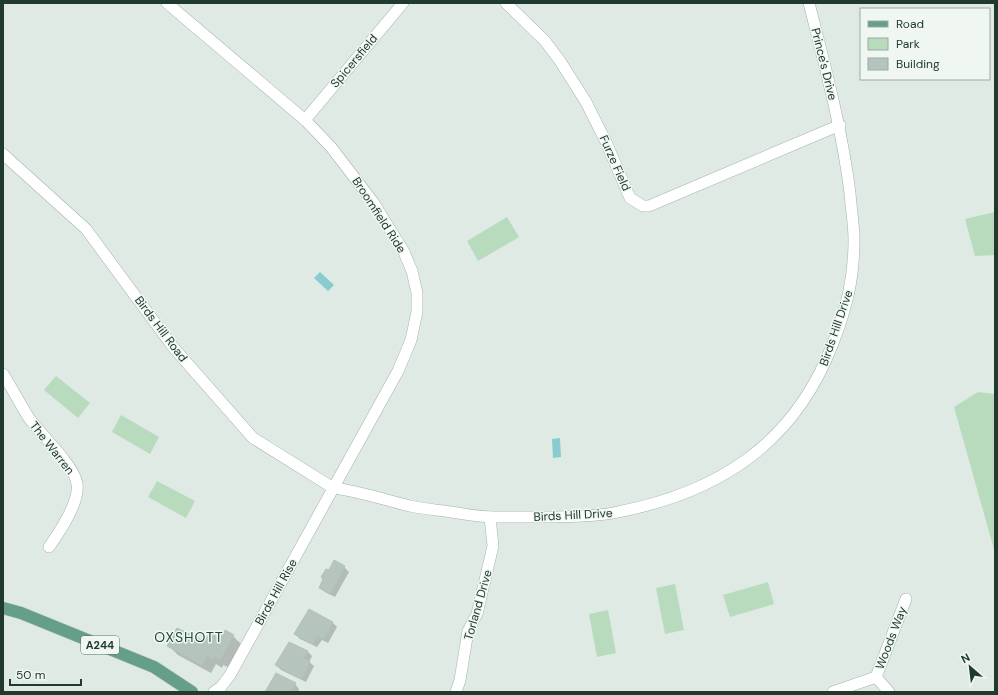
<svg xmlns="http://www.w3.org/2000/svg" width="998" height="695" font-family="'DM Sans',sans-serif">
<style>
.green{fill:#b8dbbe}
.water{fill:#88cccf}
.shadow{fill:#0003}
.building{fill:#b5c5bd;stroke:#b2c3ba}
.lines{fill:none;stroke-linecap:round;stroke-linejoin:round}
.minor-casing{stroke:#a2b2aa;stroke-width:12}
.primary-casing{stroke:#bcc4c1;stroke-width:13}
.minor{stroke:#fff;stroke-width:11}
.primary{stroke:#659f89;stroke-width:12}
.labels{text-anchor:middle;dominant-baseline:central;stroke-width:3;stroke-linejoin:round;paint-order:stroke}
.shield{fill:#f0f7f2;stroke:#5f736a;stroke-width:1}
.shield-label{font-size:11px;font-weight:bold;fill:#213a30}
.street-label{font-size:12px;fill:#213a30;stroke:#f0f7f2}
.quarter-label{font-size:14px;letter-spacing:1px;fill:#1d4b3b;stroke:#f0f7f2}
</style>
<rect width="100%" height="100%" fill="#dfeae4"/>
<!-- green -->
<g class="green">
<polygon points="995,212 995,255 975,256 965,219"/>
<polygon points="507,217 519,237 478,261 467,241"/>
<polygon points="56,376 90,403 78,418 44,390"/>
<polygon points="978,392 995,394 995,553 954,407"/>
<polygon points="121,415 159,437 150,454 112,432"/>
<polygon points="157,481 195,501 186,518 148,497"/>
<polygon points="768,582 774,604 730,617 723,595"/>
<polygon points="675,584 684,630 665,634 656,588"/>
<polygon points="608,610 616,653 597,657 589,614"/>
</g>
<!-- water -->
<g class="water">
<polygon points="320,272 334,285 328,291 314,278"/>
<polygon points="560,438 561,457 553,458 552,439"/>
</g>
<!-- shadow -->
<g class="shadow">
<polygon points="335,562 344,567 349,572 335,597 325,592 320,588"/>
<polygon points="309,610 333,623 337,627 328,643 322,640 317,647 300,639 295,634"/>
<polygon points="233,636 242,645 230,668 223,665 222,668 216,664 211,673 178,655 169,646 204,643"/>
<polygon points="290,643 308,652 312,656 309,662 314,666 306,682 281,670 276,665"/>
<polygon points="295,684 299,689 298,692 266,692"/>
</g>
<!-- building -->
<g class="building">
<polygon points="334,560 345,566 330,594 319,588 323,579 321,577 326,569 329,570"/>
<polygon points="309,609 333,622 324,639 317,636 313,644 294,634"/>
<polygon points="177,628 204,641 210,633 220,638 225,630 234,635 220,660 214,656 213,659 207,656 202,665 167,646"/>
<polygon points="289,642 308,651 304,658 310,661 302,679 275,665"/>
<polygon points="276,673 296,683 291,691 293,692 265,692"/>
</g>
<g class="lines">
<defs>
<g id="minor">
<polyline points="167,3 305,120 331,147 373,202 404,252 412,271 417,293 417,312 411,340 398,371 230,675 221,687 214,692"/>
<polyline points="506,3 545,41 560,61 586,102 606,142 630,198 643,206 649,206 840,125"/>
<polyline points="305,120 403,3"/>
<path d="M3,154l83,75 87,118 80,91 69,43 11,7c26,3 52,12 77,18 14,3 28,4 41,6 14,2 28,5 42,5 20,0 40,0 60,0 22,-1 44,0 65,-5 102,-20 177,-69 215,-169 14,-36 21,-65 21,-103 0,-16 -3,-31 -4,-47 -8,-64 -25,-127 -41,-190"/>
<path d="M3,374c9,14 17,30 26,44 12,17 46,48 48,66 3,17 -18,49 -28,63"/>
<polyline points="876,677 906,599"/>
<polyline points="876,677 889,692"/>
<polyline points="456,692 460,680 468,631 477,614 493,546 490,517"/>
<polyline points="833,692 876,677"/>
</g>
<polyline id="primary" points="3,608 21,613 154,667 192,692"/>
</defs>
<!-- minor casing -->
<use href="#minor" class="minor-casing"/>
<!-- primary casing -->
<use href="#primary" class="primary-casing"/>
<!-- minor -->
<use href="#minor" class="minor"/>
<!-- primary -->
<use href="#primary" class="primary"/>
</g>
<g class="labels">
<!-- shield labels -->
<rect class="shield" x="81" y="636" width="38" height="18" rx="3"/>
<g class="shield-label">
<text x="100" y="645">A244</text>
</g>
<!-- street labels -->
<g class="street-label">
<text transform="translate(354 61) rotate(-50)">Spicersfield</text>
<text transform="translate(824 64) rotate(76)">Prince's Drive</text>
<text transform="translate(615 163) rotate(66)">Furze Field</text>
<text transform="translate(379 215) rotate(57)">Broomfield Ride</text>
<text transform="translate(836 328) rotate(-71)">Birds Hill Drive</text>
<text transform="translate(161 329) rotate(53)">Birds Hill Road</text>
<text transform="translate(52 448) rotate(52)">The Warren</text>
<text transform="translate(573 515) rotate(-3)">Birds Hill Drive</text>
<text transform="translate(276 592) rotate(-61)">Birds Hill Rise</text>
<text transform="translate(478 605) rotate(-74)">Torland Drive</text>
<text transform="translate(891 638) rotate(-69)">Woods Way</text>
</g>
<!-- quarter labels -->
<g class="quarter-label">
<text x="189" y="637">OXSHOTT</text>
</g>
</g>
<!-- border -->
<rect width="998" height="695" fill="none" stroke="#213a30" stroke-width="8"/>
<!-- legend -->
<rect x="860" y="8" width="130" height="72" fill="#f0f7f2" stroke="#9daba4"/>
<rect x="868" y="21" width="20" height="6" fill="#659f89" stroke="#9daba4"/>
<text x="896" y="28" font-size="12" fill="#213a30">Road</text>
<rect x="868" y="38" width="20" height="12" fill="#b8dbbe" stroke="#9daba4"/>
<text x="896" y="48" font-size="12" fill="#213a30">Park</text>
<rect x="868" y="58" width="20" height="12" fill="#b5c5bd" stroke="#9daba4"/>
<text x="896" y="68" font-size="12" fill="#213a30">Building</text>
<!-- north arrow -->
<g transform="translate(970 667) rotate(332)" stroke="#f0f7f2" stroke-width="3" paint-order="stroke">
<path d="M0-3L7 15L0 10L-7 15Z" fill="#213a30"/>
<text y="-6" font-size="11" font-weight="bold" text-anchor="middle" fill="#213a30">N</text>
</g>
<!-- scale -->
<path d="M10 679v6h71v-6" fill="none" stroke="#213a30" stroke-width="2"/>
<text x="16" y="679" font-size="12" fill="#213a30" stroke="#f0f7f2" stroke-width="3" paint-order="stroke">50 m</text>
</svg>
